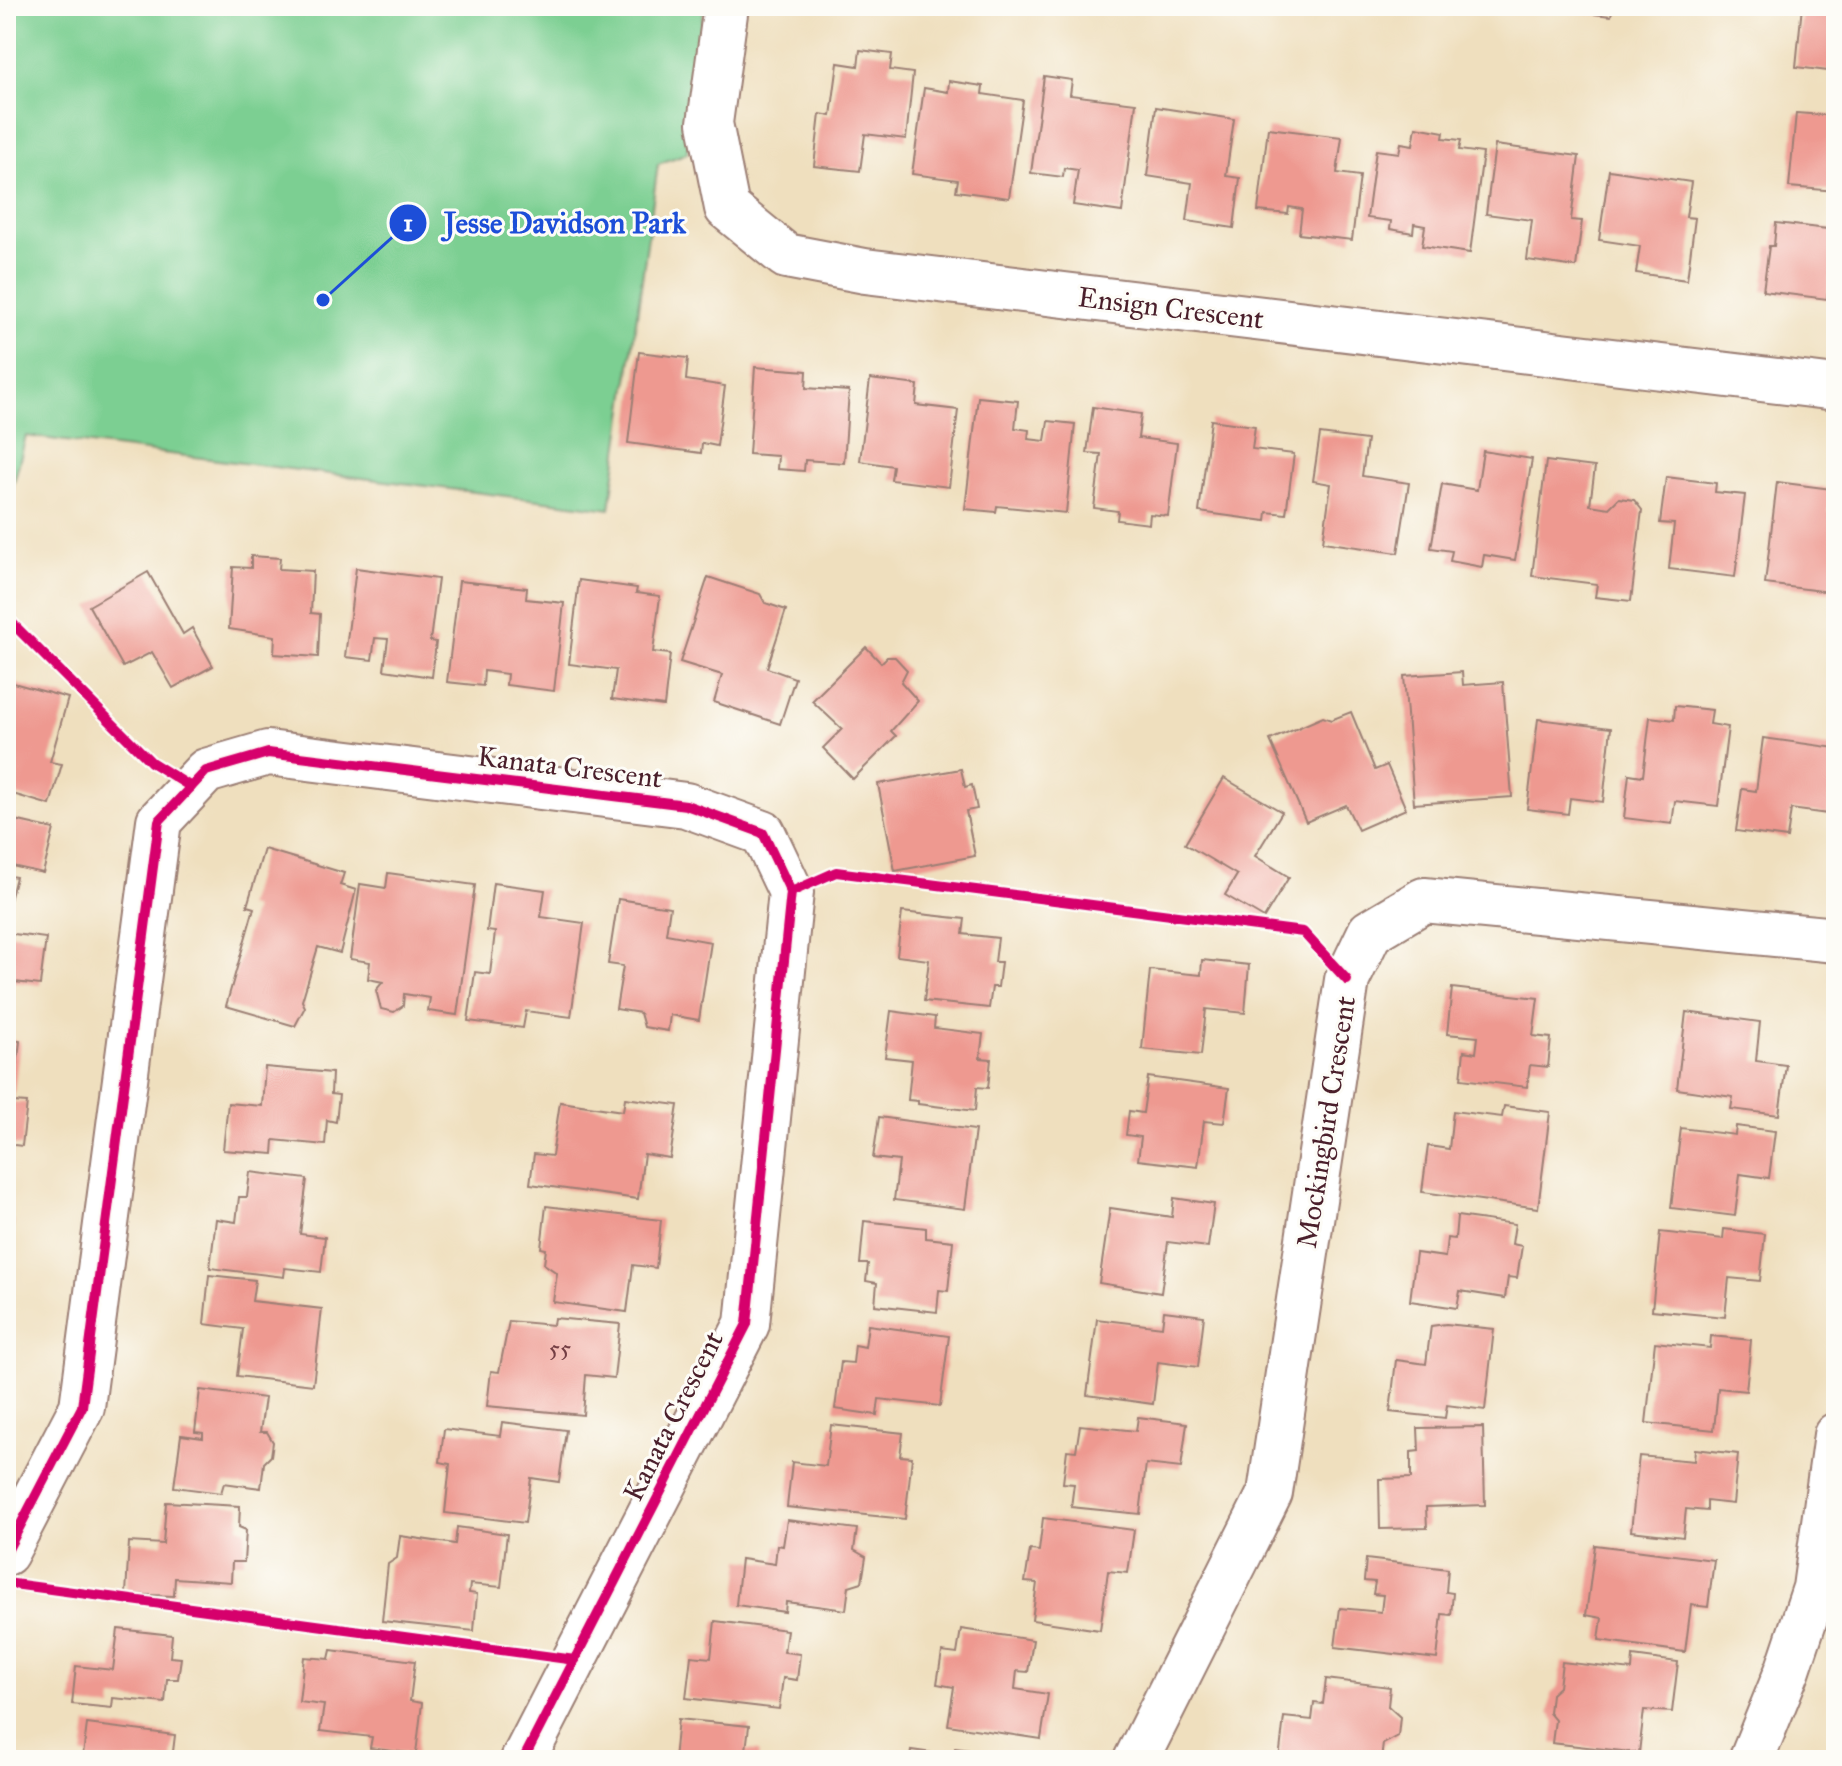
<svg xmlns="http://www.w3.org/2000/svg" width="1842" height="1766" font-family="'IM FELL Great Primer',serif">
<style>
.green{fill:#7bcf92;stroke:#62775e;stroke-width:2}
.building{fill:#ee9990}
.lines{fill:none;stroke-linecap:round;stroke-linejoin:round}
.minor-casing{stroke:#9c7f74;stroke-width:48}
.minor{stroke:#fff;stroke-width:44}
.cycleway-casing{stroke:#fdfcf7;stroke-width:15}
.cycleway{stroke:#d6006c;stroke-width:10}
.labels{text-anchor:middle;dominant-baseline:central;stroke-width:6;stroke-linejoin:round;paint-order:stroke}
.number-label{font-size:24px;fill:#733e44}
.street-label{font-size:28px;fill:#4a1f2b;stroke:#fdfcf7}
.leader{fill:none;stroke:#1d4ed8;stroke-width:3}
.callout-dot{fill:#1d4ed8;stroke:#fdfcf7;stroke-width:3}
.mark-label{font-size:24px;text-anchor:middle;font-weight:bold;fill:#fff}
.callout-label{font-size:30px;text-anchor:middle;font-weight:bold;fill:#1d4ed8;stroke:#fdfcf7;stroke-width:6;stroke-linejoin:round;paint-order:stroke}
</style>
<rect width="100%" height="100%" fill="#fdfcf7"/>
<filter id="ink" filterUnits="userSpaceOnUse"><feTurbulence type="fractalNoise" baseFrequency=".0125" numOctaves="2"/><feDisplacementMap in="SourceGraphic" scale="16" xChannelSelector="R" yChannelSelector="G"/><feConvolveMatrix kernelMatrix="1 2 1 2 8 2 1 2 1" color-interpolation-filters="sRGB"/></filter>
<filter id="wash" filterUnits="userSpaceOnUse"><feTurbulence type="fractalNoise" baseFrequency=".006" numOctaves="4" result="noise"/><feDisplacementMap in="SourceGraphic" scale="32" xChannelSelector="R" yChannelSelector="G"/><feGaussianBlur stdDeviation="1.8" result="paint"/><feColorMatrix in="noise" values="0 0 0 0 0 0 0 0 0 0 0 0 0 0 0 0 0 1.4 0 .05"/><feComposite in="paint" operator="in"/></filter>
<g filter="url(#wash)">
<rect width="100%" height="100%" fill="#efdfbe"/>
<!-- green -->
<polygon class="green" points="6,6 704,6 687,153 658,164 610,509 26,436 6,513"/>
<g id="blocks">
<!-- building -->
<g class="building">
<polygon points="1558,6 1613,6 1611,16 1557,10"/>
<polygon points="1802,6 1836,6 1836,72 1796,67"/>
<polygon points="860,50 892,54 890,70 913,73 906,139 865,134 860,171 814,166 820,114 831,116 838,63 858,66"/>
<polygon points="1044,76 1072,80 1070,95 1136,103 1122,212 1073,205 1078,170 1064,168 1063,177 1031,173"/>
<polygon points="949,81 983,86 982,94 1023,100 1009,198 956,191 958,180 912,174 924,88 948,92"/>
<polygon points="1156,107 1234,119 1226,176 1240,178 1234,228 1187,221 1192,183 1147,176"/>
<polygon points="1796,113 1836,116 1836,191 1789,187"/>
<polygon points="1416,127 1444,132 1443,138 1461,140 1459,150 1483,153 1470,253 1422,246 1425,226 1414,224 1413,233 1390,229 1391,221 1367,218 1376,150 1399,153 1401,143 1413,145"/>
<polygon points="1268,128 1342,137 1337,173 1360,176 1352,240 1299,234 1302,209 1289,207 1288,214 1258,211"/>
<polygon points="1495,145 1579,156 1571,220 1582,221 1576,267 1527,260 1532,220 1486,214"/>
<polygon points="1609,170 1691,182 1686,217 1695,218 1687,280 1636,273 1640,246 1599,240"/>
<polygon points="1776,223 1836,230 1836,278 1830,277 1827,299 1763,291 1769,246 1774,246"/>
<polygon points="639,352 688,358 686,380 725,386 717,446 702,443 701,453 628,443"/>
<polygon points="755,367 807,371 806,388 849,391 844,463 805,460 804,471 777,469 778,456 749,454"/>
<polygon points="870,379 918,385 916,405 958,410 949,487 891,480 893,466 860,461"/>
<polygon points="978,397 1018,401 1015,428 1029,430 1028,439 1045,441 1048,421 1075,424 1066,513 997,506 996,512 965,509"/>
<polygon points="1093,407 1141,414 1138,438 1177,443 1168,516 1150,514 1149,524 1117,520 1118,511 1094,508 1101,454 1087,453"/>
<polygon points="1211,420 1255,426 1252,449 1294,454 1286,514 1267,512 1266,521 1199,512"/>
<polygon points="1320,434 1367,440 1362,476 1409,483 1398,553 1323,542 1331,484 1313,481"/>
<polygon points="1483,451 1532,459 1515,560 1484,555 1482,567 1450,561 1452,551 1431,548 1442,484 1477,490"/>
<polygon points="1546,461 1595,467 1590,505 1609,508 1619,498 1634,500 1642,510 1631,601 1595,597 1597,584 1532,576"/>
<polygon points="1666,477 1716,483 1715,492 1745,495 1735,577 1669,569 1674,524 1660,523"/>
<polygon points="1777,482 1832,489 1828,512 1836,513 1836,583 1831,582 1830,592 1765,584"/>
<polygon points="251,556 280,558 279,569 313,571 311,613 320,614 318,657 274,654 275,636 229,629 233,567 251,568"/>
<polygon points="356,568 438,579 430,641 436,642 432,677 384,670 388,639 375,638 372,660 345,657"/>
<polygon points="148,572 183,634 192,628 213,666 173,688 152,652 123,667 89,606"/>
<polygon points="708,577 760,594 765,603 786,610 767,668 795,678 780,724 714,702 722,675 680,662"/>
<polygon points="579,580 637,588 636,593 660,596 653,652 670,654 664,706 612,699 616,670 569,664"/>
<polygon points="459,581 527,588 526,599 564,603 554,691 506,685 507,674 484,671 483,686 447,682"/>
<polygon points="866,647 881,663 887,657 895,657 907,670 901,682 918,701 891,731 896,736 853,779 823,748 842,729 812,701"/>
<polygon points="1462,672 1463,685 1503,682 1512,797 1414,804 1404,676"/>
<polygon points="6,681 68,698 50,762 62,764 50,805 6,792"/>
<polygon points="1675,706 1712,710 1710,724 1728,727 1718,806 1675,801 1672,824 1624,818 1629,774 1643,776 1650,717 1674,720"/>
<polygon points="1351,712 1375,770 1387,765 1406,809 1358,830 1346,805 1306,822 1270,740 1323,717 1331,720"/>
<polygon points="1538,719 1611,728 1603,802 1570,798 1568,814 1527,809"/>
<polygon points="1763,738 1836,748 1828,814 1791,809 1787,838 1736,831 1742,789 1756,791"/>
<polygon points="961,769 965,787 972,785 977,809 966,811 975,856 895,871 878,784"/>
<polygon points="1224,778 1282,812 1255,856 1289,877 1264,918 1225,895 1237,875 1185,844"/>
<polygon points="6,818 54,829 43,873 12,866 10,876 16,877 8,908 6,908"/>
<polygon points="264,849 344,873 340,885 356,890 340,953 318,947 302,1001 305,1007 295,1026 226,1006 254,908 247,906"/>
<polygon points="388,873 475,885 457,1015 428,1011 430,998 404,994 403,1006 394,1012 381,1009 376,990 383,982 368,979 370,962 350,959 360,884 386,888"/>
<polygon points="493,883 545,890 541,917 584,923 571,1017 526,1011 523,1028 468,1021 475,972 490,974 495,932 487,931"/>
<polygon points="618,899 670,907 666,934 711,942 699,1020 670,1015 668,1031 644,1027 640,1013 616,1009 623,966 608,964"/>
<polygon points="902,912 965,919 963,934 998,938 995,962 1001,962 998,987 992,987 989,1008 924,1001 929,960 897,956"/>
<polygon points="6,933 46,938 40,985 6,981"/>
<polygon points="1202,960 1249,965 1245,1013 1206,1009 1201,1055 1142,1049 1150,970 1201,975"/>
<polygon points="1452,988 1538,998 1533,1036 1551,1038 1548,1067 1530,1065 1527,1087 1461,1079 1464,1051 1476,1053 1478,1037 1447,1034"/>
<polygon points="891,1011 935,1017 934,1028 983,1034 980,1058 991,1059 988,1088 977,1087 975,1111 918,1104 918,1101 908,1100 912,1060 885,1057"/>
<polygon points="1686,1012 1760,1022 1756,1061 1786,1065 1779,1115 1731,1109 1733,1097 1677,1089"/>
<polygon points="6,1039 20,1041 13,1102 27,1103 22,1146 6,1144"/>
<polygon points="265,1067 332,1073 331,1094 339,1095 336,1122 327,1120 325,1145 274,1140 273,1154 223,1150 228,1103 262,1106"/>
<polygon points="1148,1077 1229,1088 1224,1123 1204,1121 1198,1167 1138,1160 1141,1137 1126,1135 1129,1111 1143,1113"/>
<polygon points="625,1098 678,1105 670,1158 644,1154 638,1199 530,1184 534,1154 552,1156 560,1102 623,1111"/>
<polygon points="1504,1106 1550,1112 1538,1208 1422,1192 1428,1146 1449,1149 1453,1111 1502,1117"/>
<polygon points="879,1117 975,1130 965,1209 894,1200 899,1161 873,1158"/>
<polygon points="1736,1126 1775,1131 1769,1178 1740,1174 1735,1216 1671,1208 1681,1128 1735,1135"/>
<polygon points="250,1172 307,1179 300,1234 325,1237 321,1272 285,1268 284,1277 210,1268 216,1219 236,1222 239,1197 247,1197"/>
<polygon points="1174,1198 1214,1204 1208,1247 1168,1242 1161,1293 1099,1283 1110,1208 1172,1217"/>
<polygon points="546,1206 661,1220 656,1268 633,1265 627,1312 553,1302 557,1273 544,1264 546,1249 541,1248"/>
<polygon points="1457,1216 1515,1224 1512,1244 1522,1246 1517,1278 1508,1277 1505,1298 1460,1291 1457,1308 1410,1301 1416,1253 1445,1257 1447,1238 1455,1239"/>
<polygon points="6,1219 14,1220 8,1267 6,1267"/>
<polygon points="864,1221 926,1228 926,1238 953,1241 948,1291 939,1290 937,1312 875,1305 877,1283 866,1281 868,1264 860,1264"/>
<polygon points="1724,1229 1765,1234 1760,1281 1729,1278 1725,1317 1652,1310 1660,1232 1723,1239"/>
<polygon points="209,1275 255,1280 252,1301 322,1309 313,1385 237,1376 243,1329 204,1324"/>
<polygon points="1164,1311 1204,1316 1198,1367 1158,1362 1153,1404 1087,1395 1097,1319 1162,1327"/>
<polygon points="554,1318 620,1324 614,1378 586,1375 583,1415 487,1406 491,1371 499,1372 509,1321 553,1325"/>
<polygon points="1446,1324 1494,1329 1485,1410 1447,1405 1445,1418 1390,1412 1396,1360 1426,1364 1431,1326"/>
<polygon points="868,1325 949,1336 940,1406 879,1399 877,1415 835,1409 841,1362 853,1363 855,1345 865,1347"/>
<polygon points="1711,1336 1751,1340 1746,1391 1718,1388 1714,1430 1646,1423 1655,1342 1710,1348"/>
<polygon points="200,1390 265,1398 260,1432 267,1432 273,1442 271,1456 264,1463 261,1488 224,1483 221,1493 174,1487 181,1435 203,1438 203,1433 195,1432"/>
<polygon points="1138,1417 1187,1423 1181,1468 1146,1464 1140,1514 1071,1507 1074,1484 1063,1483 1067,1450 1076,1451 1080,1425 1136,1431"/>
<polygon points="502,1422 566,1430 559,1482 531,1478 525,1523 445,1513 450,1464 440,1462 444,1429 500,1436"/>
<polygon points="831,1425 903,1433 900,1456 912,1457 905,1519 787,1507 792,1462 826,1466"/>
<polygon points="1483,1427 1485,1505 1426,1507 1427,1528 1380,1529 1379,1479 1411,1478 1411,1452 1419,1451 1418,1428"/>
<polygon points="1695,1449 1738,1454 1733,1504 1707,1501 1707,1511 1686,1509 1683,1537 1631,1531 1639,1456 1694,1461"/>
<polygon points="166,1502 240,1506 239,1527 246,1530 244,1562 232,1562 231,1582 175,1578 174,1596 126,1594 129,1542 163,1544"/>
<polygon points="1043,1518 1134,1530 1128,1573 1108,1571 1100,1630 1032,1620 1037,1583 1025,1582 1030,1550 1039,1551"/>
<polygon points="787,1520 857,1529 854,1550 866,1557 862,1582 849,1586 846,1610 786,1602 785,1612 736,1605 741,1559 775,1564 777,1545 783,1546"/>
<polygon points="457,1527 507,1534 501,1587 470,1584 469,1593 477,1594 474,1631 382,1621 388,1564 397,1558 400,1536 455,1544"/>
<polygon points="1595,1545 1714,1560 1708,1607 1691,1605 1685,1652 1599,1640 1602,1618 1586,1615"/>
<polygon points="1366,1559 1448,1569 1446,1592 1453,1593 1451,1615 1442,1614 1437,1659 1335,1647 1340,1608 1381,1612 1383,1595 1373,1594 1375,1582 1364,1581"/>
<polygon points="715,1621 787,1630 784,1652 800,1654 797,1680 783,1678 779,1709 686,1698 691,1656 711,1658"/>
<polygon points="118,1629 172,1635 170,1657 181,1658 178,1679 167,1679 165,1703 113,1698 112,1708 72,1704 76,1666 113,1670"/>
<polygon points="961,1629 1033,1640 1028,1672 1017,1671 1015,1689 1048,1694 1041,1739 948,1725 954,1687 937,1684 942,1652 957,1654"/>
<polygon points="331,1650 415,1661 410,1701 422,1703 416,1754 370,1748 372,1737 320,1731 324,1705 299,1702 304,1657 329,1659"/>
<polygon points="1633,1656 1678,1662 1672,1712 1644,1710 1639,1753 1552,1743 1555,1720 1549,1713 1551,1694 1559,1687 1562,1662 1632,1670"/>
<polygon points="1326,1679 1390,1687 1388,1706 1400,1717 1398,1736 1383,1744 1381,1760 1279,1760 1284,1717 1312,1720 1314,1703 1323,1704"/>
<polygon points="678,1719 749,1726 746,1750 759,1751 758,1760 674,1760"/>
<polygon points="87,1724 175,1735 172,1760 88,1760 88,1755 83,1755"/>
<polygon points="955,1748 1016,1756 1015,1760 910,1760 911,1750 953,1756"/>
</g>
</g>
</g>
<g filter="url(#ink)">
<use href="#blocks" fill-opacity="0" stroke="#9c7f74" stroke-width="2"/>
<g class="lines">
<defs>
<g id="minor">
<polyline points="726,6 710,123 727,208 786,256 865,271 1836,388"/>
<polyline points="6,1553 82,1407 159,821 206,771 268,753 686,805 763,833 791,892 747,1324 523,1760"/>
<polyline points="1136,1760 1270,1493 1347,980 1370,932 1424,900 1836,940"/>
<polyline points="1751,1760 1788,1669 1815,1588 1836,1435"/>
</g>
</defs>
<!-- minor casing -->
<use href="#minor" class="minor-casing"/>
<!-- minor -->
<use href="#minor" class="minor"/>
<defs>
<g id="cycleway">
<polyline points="6,617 151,762 191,787"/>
<polyline points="791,892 836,872 1303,932 1347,980"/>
<polyline points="6,1553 82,1407 159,821 206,771 268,753 686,805 763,833 791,892 747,1324 523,1760"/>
<polyline points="6,1583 575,1660"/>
</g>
</defs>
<!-- cycleway casing -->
<use href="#cycleway" class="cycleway-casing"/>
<!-- cycleway -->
<use href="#cycleway" class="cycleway"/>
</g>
</g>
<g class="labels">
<!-- number labels -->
<g class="number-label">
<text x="560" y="1348">55</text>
</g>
<!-- street labels -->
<g class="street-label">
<text transform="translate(1171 308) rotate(7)">Ensign Crescent</text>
<text transform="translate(570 767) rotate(7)">Kanata Crescent</text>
<text transform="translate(1326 1122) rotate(-81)">Mockingbird Crescent</text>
<text transform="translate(673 1416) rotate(-63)">Kanata Crescent</text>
</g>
</g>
<!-- callouts -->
<path class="leader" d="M323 300L408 223"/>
<g class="callout-dot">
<circle cx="323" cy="300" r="8"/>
<circle cx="408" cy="223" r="20"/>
</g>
<g class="mark-label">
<text x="408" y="231">1</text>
</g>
<g class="callout-label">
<text x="565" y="233">Jesse Davidson Park</text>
</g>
<!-- margin -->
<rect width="1842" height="1766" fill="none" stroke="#fdfcf7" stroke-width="32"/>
</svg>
